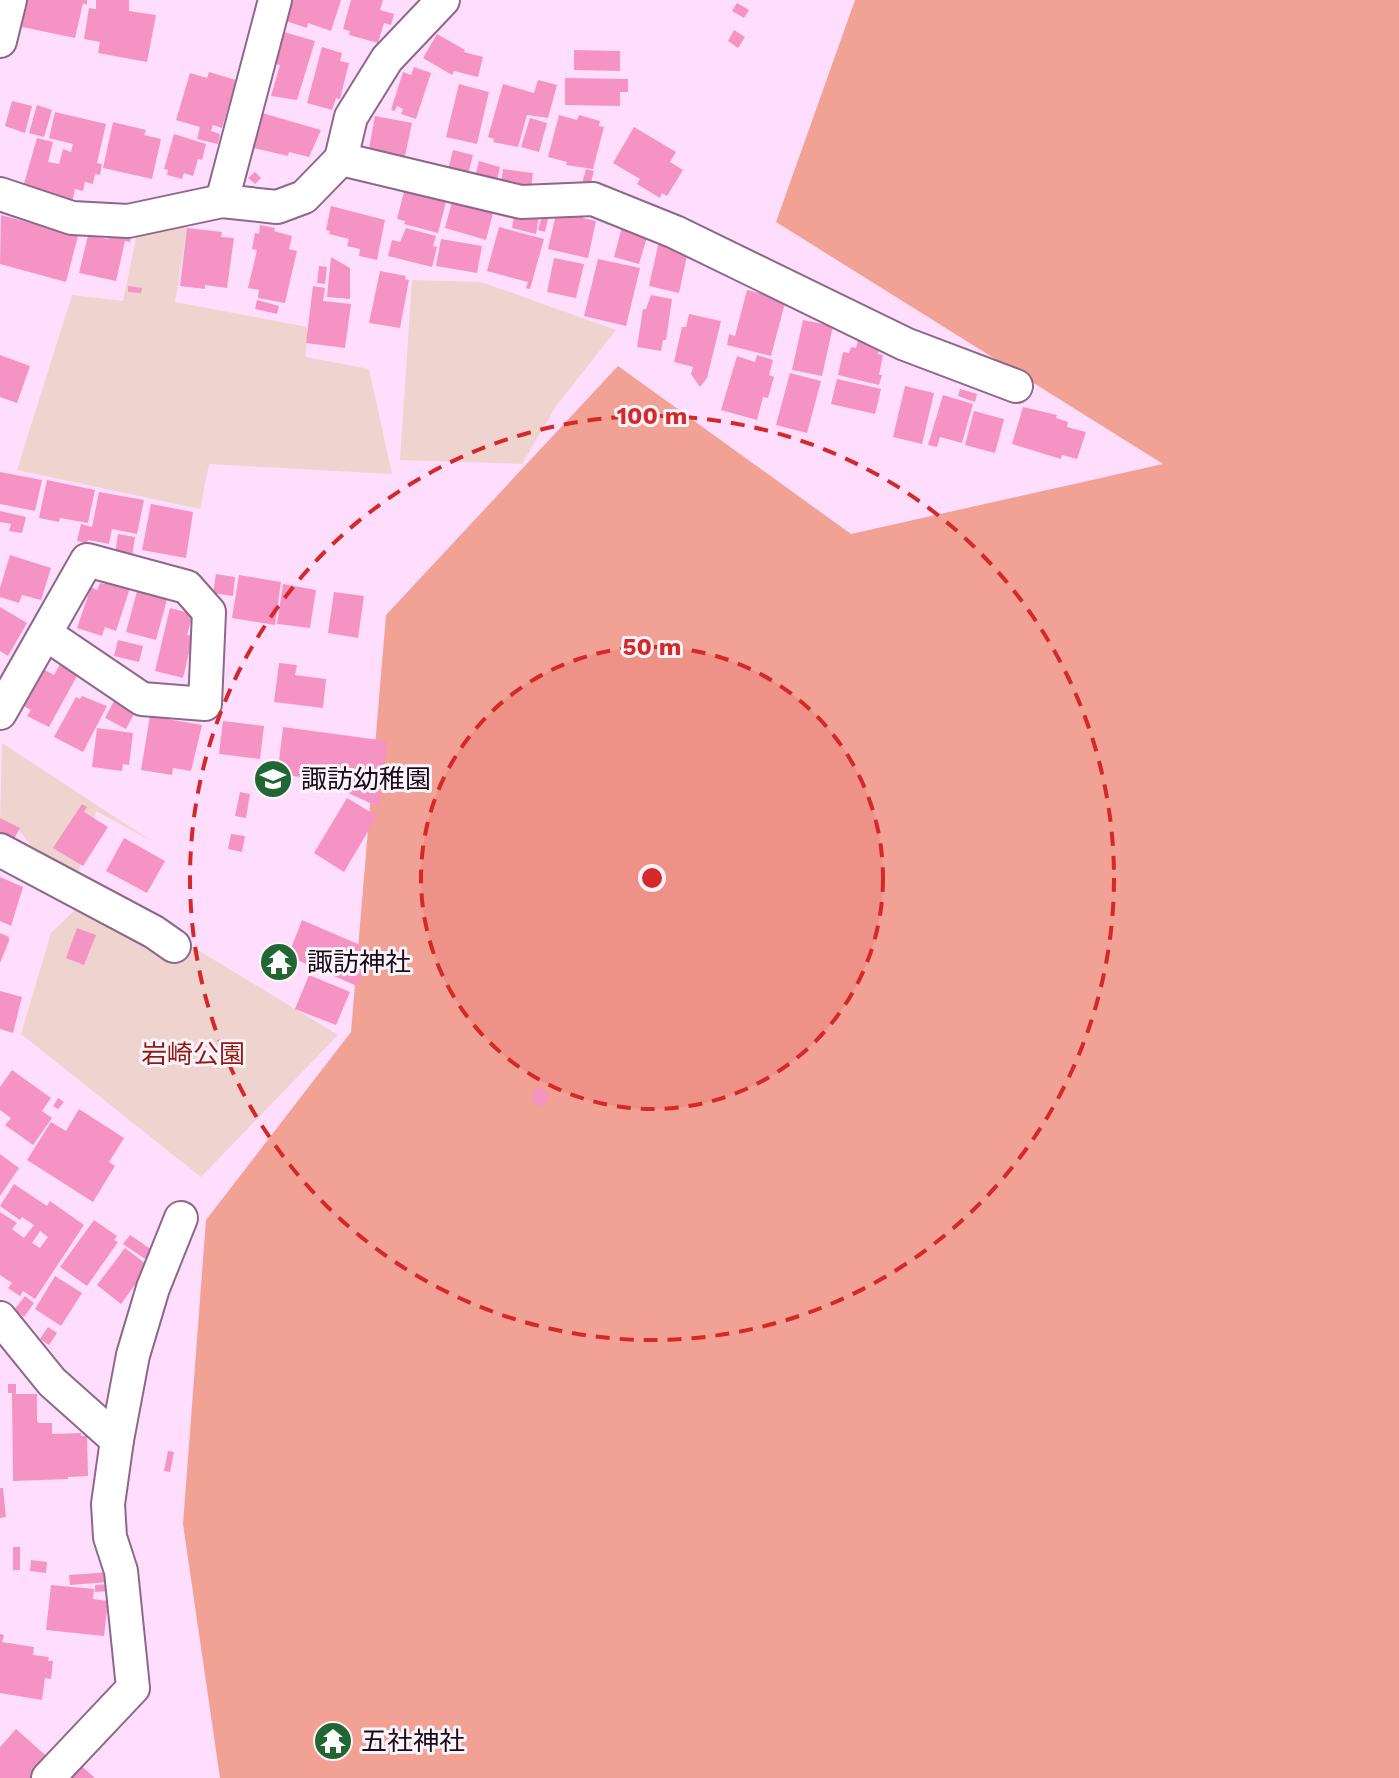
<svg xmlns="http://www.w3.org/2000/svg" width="1399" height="1778" font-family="'Work Sans','Noto Sans JP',sans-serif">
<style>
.green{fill:#efd3cf}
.forest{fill:#f2a195}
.building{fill:#f593c4;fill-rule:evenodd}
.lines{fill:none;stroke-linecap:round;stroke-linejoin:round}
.minor-casing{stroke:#8d688a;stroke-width:36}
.minor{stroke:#fff;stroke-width:32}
.ring{fill:none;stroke:#d62828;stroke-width:4;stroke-dasharray:14 10}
.labels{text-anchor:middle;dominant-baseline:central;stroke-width:6;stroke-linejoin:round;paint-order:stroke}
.poi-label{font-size:26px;fill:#190b18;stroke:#fcf4fb;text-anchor:start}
.park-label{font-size:26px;fill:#921a12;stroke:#fcf4fb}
.centre{fill:#d62828;stroke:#fcf4fb;stroke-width:4}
.ring-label{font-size:24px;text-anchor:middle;font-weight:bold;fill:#d62828;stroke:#fcf4fb;stroke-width:6;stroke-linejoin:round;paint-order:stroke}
</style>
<rect width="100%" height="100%" fill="#ffddfc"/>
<!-- green -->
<g class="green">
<polygon points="188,222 175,302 307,327 306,357 369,369 392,474 209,464 200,509 17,470 72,295 123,301 138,229"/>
<polygon points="412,280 481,282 616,330 556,406 522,464 400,460"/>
<polygon points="2,743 150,840 96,811 79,871 41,858 18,829 0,825"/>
<polygon points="97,889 338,1035 201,1177 21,1034 51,933"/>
</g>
<!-- forest -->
<polygon class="forest" points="855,0 1399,0 1399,1778 220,1778 183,1524 206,1220 351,1032 386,615 618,366 851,534 1163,464 776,222"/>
<!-- building -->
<g class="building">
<polygon points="28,0 87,0 87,5 83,3 75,38 22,27"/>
<polygon points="96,0 129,0 129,11 156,15 147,62 98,53 100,42 84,39 89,8 96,9"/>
<polygon points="293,0 341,0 331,31 308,23 307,28 286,21"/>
<polygon points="351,0 383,0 380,10 394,14 391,25 384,23 378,43 349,35 350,31 343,29"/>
<polygon points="737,3 749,10 744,18 732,11"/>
<polygon points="734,30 745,37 738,48 728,41"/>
<polygon points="284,32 315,41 297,100 271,96 280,65 275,64"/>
<polygon points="437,34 465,50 464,52 483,57 478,77 454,71 452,75 423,58"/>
<polygon points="322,47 342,53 340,61 349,63 340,99 336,98 332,110 307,103"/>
<polygon points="574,50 620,51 620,71 574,70"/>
<polygon points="414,67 431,73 416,119 401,114 403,109 397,106 395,111 391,110 403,72 411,75"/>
<polygon points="209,72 236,80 222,128 213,125 211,131 220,134 218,144 197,139 200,127 176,120 190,73 207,78"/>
<polygon points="565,78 628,79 628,92 620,92 620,106 565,105"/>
<polygon points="538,80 557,85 548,118 527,115 518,147 493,142 494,139 488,137 503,84 534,93"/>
<polygon points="459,84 489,92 477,144 446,137"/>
<polygon points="12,101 32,106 25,133 5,126"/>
<polygon points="37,105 52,110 44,137 29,133"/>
<polygon points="55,112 106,124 97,163 102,164 100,175 95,174 93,184 85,182 83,191 75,189 72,203 54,199 55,194 23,187 37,138 53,142 48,162 59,164 63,149 71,152 73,144 49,138"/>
<polygon points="262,113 321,130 309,157 289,152 288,156 254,148"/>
<polygon points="559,115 577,120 579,115 600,121 599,126 604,127 593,169 566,165 567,162 548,157"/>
<polygon points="375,116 412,123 405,156 369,149"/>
<polygon points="530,118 547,123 539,152 521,147"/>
<polygon points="113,122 146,130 144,135 161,139 152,179 103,168"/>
<polygon points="634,127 676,152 670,162 683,170 667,196 662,193 660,198 637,184 640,179 613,163"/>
<polygon points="174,134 206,144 202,160 198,159 193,176 184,173 182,179 167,175 168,170 164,169"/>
<polygon points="453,150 473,155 468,175 448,170"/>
<polygon points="479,161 500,167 496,183 475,177"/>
<polygon points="503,169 533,173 531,188 501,184"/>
<polygon points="586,169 594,171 590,186 582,184"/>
<polygon points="255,172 261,178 255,184 248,178"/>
<polygon points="405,188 447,198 438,233 404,224 405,221 397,219"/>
<polygon points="453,198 494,209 486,240 445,228"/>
<polygon points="331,206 385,220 377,260 359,256 360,249 347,246 349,239 329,234 330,231 326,230"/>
<polygon points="515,211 539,216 536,234 512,228"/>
<polygon points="543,212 549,214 545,232 538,230"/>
<polygon points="584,213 583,218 596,221 588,258 548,249 556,214"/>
<polygon points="1,215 78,236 66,282 0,264"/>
<polygon points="260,225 275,228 274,231 292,236 289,249 297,251 285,303 258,298 259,290 248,288 257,250 252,249 255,233 259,234"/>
<polygon points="499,227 544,239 530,289 526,288 528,282 487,271"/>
<polygon points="622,227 648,234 639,264 614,257"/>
<polygon points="187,228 222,232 221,237 234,238 227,288 205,285 205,289 180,286"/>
<polygon points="406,228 436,236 433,246 437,247 432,267 388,256 392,240 400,242"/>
<polygon points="110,233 131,238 130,242 125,241 116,281 79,273 88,235 108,239"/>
<polygon points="441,239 482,246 477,273 436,266"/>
<polygon points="659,241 669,243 669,247 688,251 679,293 649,286"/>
<polygon points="331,257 350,268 350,299 327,297"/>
<polygon points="554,258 584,264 576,298 547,292"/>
<polygon points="598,259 640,268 626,326 584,316"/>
<polygon points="319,266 327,267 325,284 317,283"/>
<polygon points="380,271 406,276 405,279 409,280 400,328 369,323"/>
<polygon points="128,286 142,288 141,293 128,292"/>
<polygon points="313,286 325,288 323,301 351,304 345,348 306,343"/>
<polygon points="747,290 759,293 760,290 786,299 771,356 727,345 729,334 735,336"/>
<polygon points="651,295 672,299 666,340 663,340 661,351 637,347 643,309 646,309"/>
<polygon points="257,300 279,306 277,314 255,309"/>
<polygon points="689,314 721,321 707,378 700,387 691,374 693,367 674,362 682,327 686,327"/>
<polygon points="803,320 833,326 822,376 792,370"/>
<polygon points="858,340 880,346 878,354 883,355 879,375 882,375 879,385 838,375 843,352 849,353 851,347 856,348"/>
<polygon points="0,355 30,366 17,403 0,397"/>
<polygon points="757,355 773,360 769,375 774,377 768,398 763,397 757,420 721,410 737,356 755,362"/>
<polygon points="790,373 821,381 807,433 776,425"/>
<polygon points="837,379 881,389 875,414 831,404"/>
<polygon points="905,386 934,393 922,444 893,437"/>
<polygon points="960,389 977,394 975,402 958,396"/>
<polygon points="943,395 973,404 962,443 940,437 937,447 928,445"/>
<polygon points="1023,407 1057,415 1056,418 1068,422 1067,427 1086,432 1077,459 1062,455 1061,459 1012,444"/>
<polygon points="974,411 1004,419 995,453 965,445"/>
<polygon points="0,472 42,480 35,511 0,504"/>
<polygon points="47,480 95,490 88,523 60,518 59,522 39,518"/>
<polygon points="99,492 144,500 137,534 112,529 109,544 88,540 87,543 77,541 81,524 92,527"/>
<polygon points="151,504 193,512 186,558 142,550"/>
<polygon points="0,511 26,517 22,533 9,531 11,524 0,522"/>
<polygon points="118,534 135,537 132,557 115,554"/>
<polygon points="10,555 51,568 41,600 22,595 19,603 0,597 0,588"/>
<polygon points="216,574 235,577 233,596 213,593"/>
<polygon points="239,575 281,582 275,625 232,618"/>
<polygon points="108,578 131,585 116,631 105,627 102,636 77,628 91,587 97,590 100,583 105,584"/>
<polygon points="139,584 169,592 156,640 126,632"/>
<polygon points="283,584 316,590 310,628 277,624"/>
<polygon points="334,592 364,596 358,638 328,633"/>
<polygon points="0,607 27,623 8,656 0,651"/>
<polygon points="170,608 193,614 187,635 193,636 183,678 155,671"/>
<polygon points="118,640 143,646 139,662 114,656"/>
<polygon points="279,663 297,665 295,675 326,679 323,708 274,702"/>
<polygon points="60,664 78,674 49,727 27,716 31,710 22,705 41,668 54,675"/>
<polygon points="82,696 107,706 83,752 54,737 76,697 80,699"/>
<polygon points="115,699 136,710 126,729 105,718"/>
<polygon points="150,716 202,725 191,771 173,768 172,775 141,770"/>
<polygon points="223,721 264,726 260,759 219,754"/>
<polygon points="283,727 387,741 379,807 348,793 349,784 286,775 287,771 278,770"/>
<polygon points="97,728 133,733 129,765 123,764 122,771 92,767"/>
<polygon points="240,792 250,794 246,818 235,816"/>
<polygon points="347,798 377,816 344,872 314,853"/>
<polygon points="82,804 87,807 84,812 108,827 83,866 53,848"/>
<polygon points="0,818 20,828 13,841 0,835"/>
<polygon points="231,834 245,836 242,852 228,849"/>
<polygon points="124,838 165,861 147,893 106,871"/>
<polygon points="0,877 23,887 11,926 0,921"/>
<polygon points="302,920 372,950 357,986 288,956"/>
<polygon points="77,928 96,935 84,965 66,958"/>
<polygon points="0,933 9,937 9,941 0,963"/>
<polygon points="309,975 350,992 336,1025 295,1009"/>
<polygon points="0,991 22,997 13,1033 0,1029"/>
<polygon points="12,1070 51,1098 42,1111 52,1118 33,1145 5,1125 11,1118 0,1110 0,1087"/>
<polygon points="538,1087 550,1094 543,1107 530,1100"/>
<polygon points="58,1098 64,1102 58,1109 53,1106"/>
<polygon points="79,1109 124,1138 109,1162 115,1166 93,1202 27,1160 51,1122 66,1131"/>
<polygon points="0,1154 19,1168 0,1196"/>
<path d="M14,1184l33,22 3,-5 34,24 -49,74 -12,-8 -3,5 -12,-8 4,-5 -12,-8v-63l17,11 -5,6 12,9 10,-13 -12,-8 -2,3 -20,-14zM40,1231l8,6 -8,11 -8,-5z"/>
<polygon points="94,1220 117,1236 114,1240 118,1242 87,1286 60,1267"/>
<polygon points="130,1235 152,1250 145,1259 123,1244"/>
<polygon points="125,1248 146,1264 142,1268 146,1270 121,1304 97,1285"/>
<polygon points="55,1276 82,1293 61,1326 35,1309"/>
<polygon points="25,1296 34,1303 24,1317 14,1310"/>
<polygon points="48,1327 57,1333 49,1345 40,1339"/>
<polygon points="8,1384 16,1384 16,1394 37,1394 37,1421 39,1423 52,1423 52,1434 81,1433 81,1436 87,1436 88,1476 68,1477 68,1479 13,1481 12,1393 8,1393"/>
<polygon points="168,1451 174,1452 170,1472 164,1471"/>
<polygon points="0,1488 3,1488 6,1517 0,1518"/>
<rect x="13" y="1547" width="7" height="23"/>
<polygon points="31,1560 47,1562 46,1573 30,1571"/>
<polygon points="110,1572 110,1582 70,1585 69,1575"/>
<polygon points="110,1584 111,1591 95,1592 95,1585"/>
<polygon points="51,1585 94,1589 93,1599 108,1601 104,1636 46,1630"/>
<polygon points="0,1634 4,1635 2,1642 34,1647 33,1655 49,1657 48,1661 53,1661 51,1679 45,1678 42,1700 0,1693"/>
<polygon points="16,1729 51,1760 35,1778 0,1778 0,1747"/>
<polygon points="77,1762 95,1778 61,1778"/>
</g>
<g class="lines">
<defs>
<g id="minor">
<polyline points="0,41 10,0"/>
<polyline points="341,159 351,117 387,59 443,0"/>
<polyline points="0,194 72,218 128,221 222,201 277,207 304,197 341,159 521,202 593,199 675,232 905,344 1016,386"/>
<polyline points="222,201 275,0"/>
<polyline points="0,713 87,560 187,587 209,612 205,704 142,699 46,634"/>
<polyline points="0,850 154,932 174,946"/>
<polyline points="0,1318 52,1382 117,1440"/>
<polyline points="48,1778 133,1688 121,1571 110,1537 108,1504 117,1440 133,1355 153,1288 181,1218"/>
</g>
</defs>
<!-- minor casing -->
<use href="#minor" class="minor-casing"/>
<!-- minor -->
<use href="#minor" class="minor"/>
</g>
<!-- distance rings -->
<circle cx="652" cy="878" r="231" fill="#d62828" fill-opacity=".12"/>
<g class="ring">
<circle cx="652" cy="878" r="231"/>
<circle cx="652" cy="878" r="462"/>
</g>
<!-- icons -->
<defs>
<symbol id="school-disc" viewBox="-11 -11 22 22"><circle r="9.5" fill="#206734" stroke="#fcf4fb"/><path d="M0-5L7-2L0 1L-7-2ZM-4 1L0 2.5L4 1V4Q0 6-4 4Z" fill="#fff"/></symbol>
<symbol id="temple-disc" viewBox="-11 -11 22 22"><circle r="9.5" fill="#206734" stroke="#fcf4fb"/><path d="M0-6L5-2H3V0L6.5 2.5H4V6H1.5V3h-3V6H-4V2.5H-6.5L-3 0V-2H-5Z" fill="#fff"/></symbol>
</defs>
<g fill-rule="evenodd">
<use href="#school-disc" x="251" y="757" width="44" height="44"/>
<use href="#temple-disc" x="257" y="940" width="44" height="44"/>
<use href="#temple-disc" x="311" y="1719" width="44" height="44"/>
</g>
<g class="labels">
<!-- poi labels -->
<g class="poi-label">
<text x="301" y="779">諏訪幼稚園</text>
<text x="307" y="962">諏訪神社</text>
<text x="361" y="1741">五社神社</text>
</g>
<!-- park labels -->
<g class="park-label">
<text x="193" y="1054">岩崎公園</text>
</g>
</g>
<circle cx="652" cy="878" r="12" class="centre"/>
<g class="ring-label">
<text x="652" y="424">100 m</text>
<text x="652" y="655">50 m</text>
</g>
</svg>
